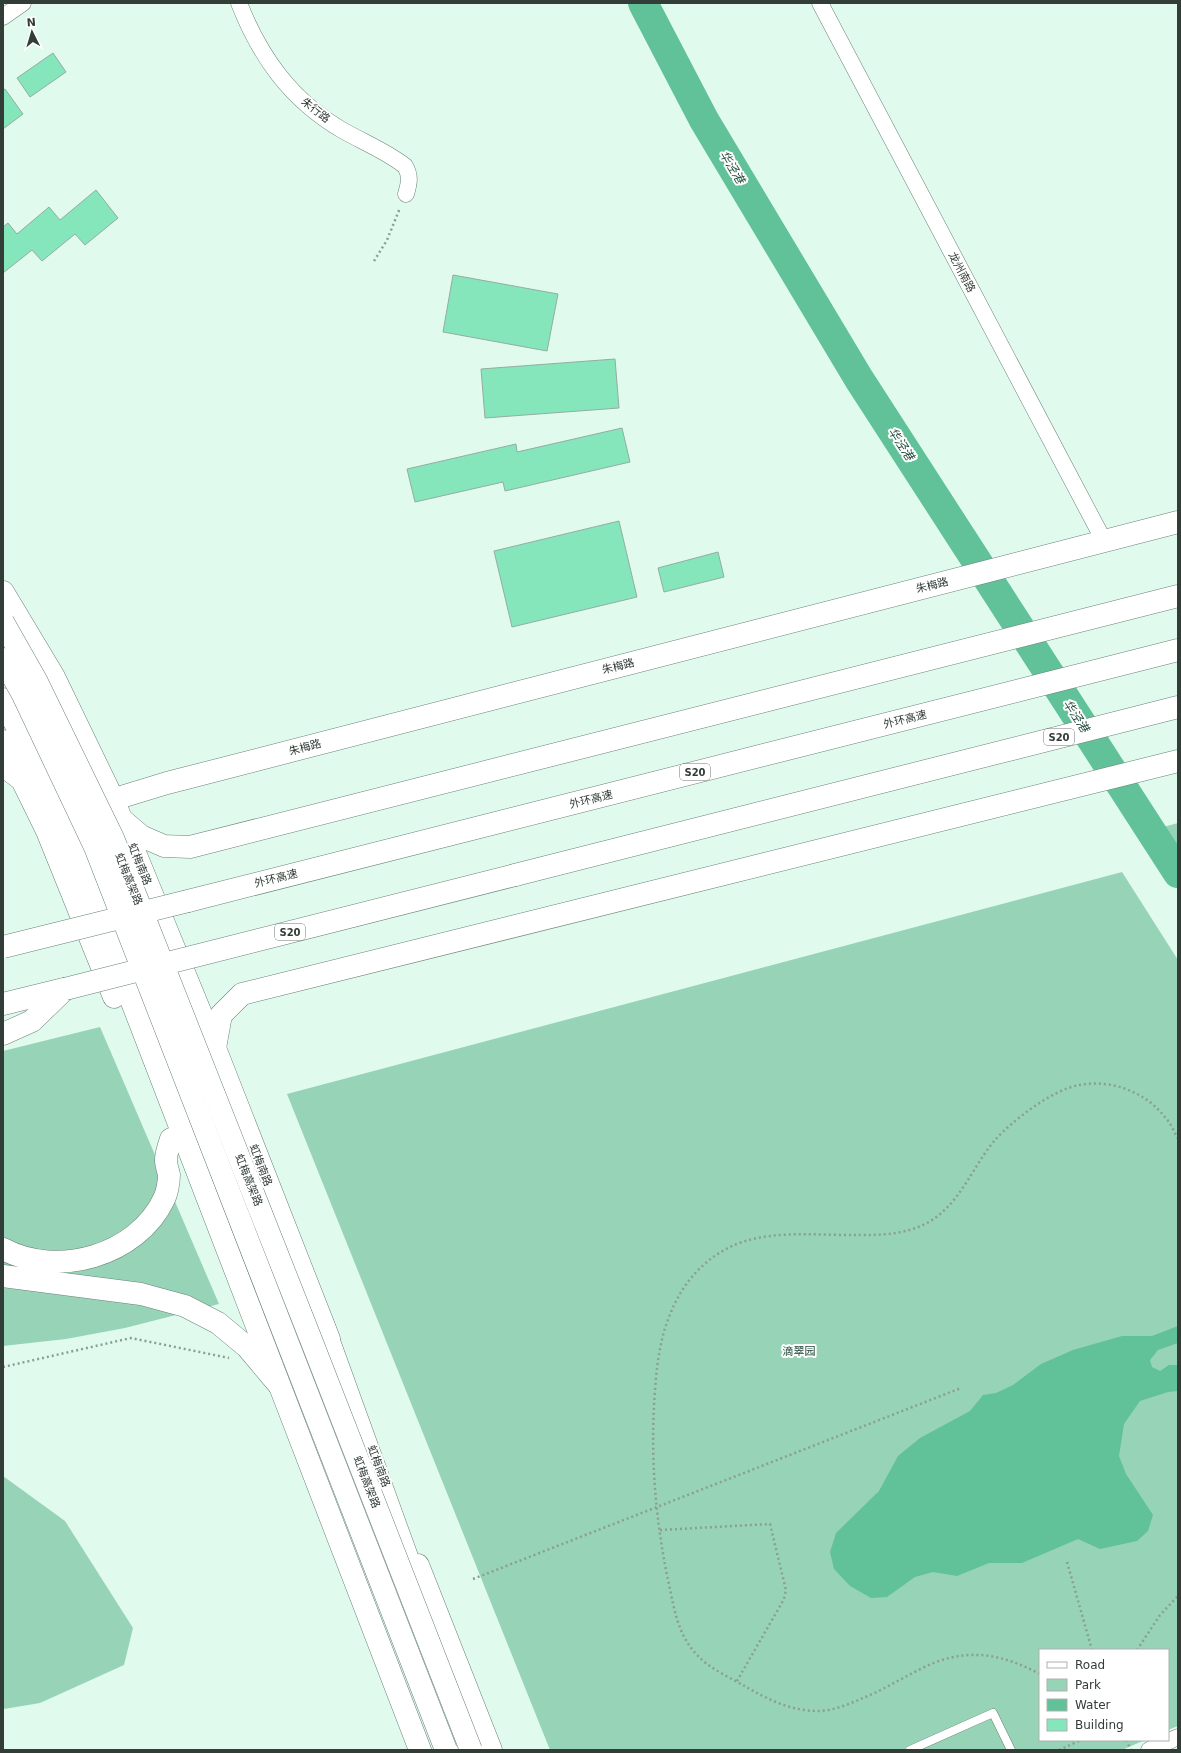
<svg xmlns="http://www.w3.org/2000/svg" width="1181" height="1753" viewBox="0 0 1181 1753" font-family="'DejaVu Sans','Noto Sans SC',sans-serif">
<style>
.green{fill:#97d3b7}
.water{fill:#61c199}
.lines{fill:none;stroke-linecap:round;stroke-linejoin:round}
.river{stroke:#61c199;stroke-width:30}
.building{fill:#85e5bb;stroke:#94ada1}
.lane-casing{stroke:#698276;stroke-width:9}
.street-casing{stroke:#698276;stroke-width:17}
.secondary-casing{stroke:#698276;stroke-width:23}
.primary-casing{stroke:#698276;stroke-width:23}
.highway-casing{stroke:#698276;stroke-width:23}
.path{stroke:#8b9e94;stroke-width:2.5;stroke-dasharray:2 3;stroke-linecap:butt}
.lane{stroke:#fff;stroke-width:8}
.street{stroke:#fff;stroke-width:16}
.secondary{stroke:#fff;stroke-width:22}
.primary{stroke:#fff;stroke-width:22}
.highway{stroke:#fff;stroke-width:22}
.highway-bridge-casing{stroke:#698276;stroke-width:23;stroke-linecap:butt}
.highway-bridge{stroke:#fff;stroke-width:22}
.labels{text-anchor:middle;stroke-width:4;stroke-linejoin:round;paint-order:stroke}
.shield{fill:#fff;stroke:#707773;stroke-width:1}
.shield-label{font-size:10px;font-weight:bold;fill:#323d37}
.street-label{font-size:11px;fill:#323d37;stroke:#fff}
.park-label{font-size:11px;fill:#1b4433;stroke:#fff}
.water-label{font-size:12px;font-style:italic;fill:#214a39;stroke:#fff}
</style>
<rect width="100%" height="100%" fill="#e0fbed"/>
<g class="green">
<polygon points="1178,823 1178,867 1152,830"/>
<polygon points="1122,872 1178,960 1178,1726 1168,1730 1168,1650 1040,1650 1040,1740 1145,1740 1122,1750 550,1750 287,1094"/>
<polygon points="100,1027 219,1304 125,1328 66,1339 3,1346 3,1051"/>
<polygon points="3,1476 65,1521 133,1628 124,1665 40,1703 4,1709"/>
</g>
<polygon class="water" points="1178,1326 1178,1343 1158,1350 1150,1360 1152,1367 1160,1371 1169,1365 1178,1365 1178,1391 1168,1392 1140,1401 1124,1424 1119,1456 1126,1474 1153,1515 1148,1531 1137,1541 1100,1549 1078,1539 1022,1563 989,1563 957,1576 933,1572 915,1577 887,1597 871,1598 850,1586 834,1569 830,1552 836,1533 879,1491 898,1456 920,1438 970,1411 983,1395 996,1393 1013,1385 1041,1364 1073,1350 1122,1336 1152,1336"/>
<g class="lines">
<polyline class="river" points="643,3 704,120 859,379 1178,873"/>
</g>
<g class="building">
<polygon points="53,53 66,72 30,97 17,78"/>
<polygon points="5,89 23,114 3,129 3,90"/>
<polygon points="96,190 118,218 85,245 75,234 42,261 32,250 3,273 3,227 8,223 17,234 49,207 60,220"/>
<polygon points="453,275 558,294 547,351 443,332"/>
<polygon points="615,359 619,408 485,418 481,369"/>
<polygon points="622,428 630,462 505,491 503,482 415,502 407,469 516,444 517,452"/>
<polygon points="619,521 637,597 512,627 494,551"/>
<polygon points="718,552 724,577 664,592 658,568"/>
</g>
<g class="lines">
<defs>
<polyline id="lane" points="910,1750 993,1713 1011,1750"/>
<g id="street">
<path d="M239 3C260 57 291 100 342 130 363 142 386 151 405 166 411 176 409 184 406 194"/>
<polyline points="820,3 1104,541"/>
<polyline points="3,17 23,3"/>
<polyline points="1149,1750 1178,1737"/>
</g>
<polyline id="secondary" points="95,805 167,783 1178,522"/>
<g id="primary">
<polyline points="3,592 54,677 113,799 215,1048 329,1339"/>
<polyline points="3,699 60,815 420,1750"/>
<polyline points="3,741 47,831 114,997"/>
<polyline points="418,1565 491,1750"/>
</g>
<g id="highway">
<polyline points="3,761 9,770 22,780"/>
<polyline points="121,819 141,836 164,846 190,847 1178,596"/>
<polyline points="515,875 1178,707"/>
<polyline points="188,901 1178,650"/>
<polyline points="3,1004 64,989"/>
<polyline points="3,1034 32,1021 65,989"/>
<polyline points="215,1048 221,1015 242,994 1178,761"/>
<path d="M3 1249C57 1278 137 1256 164 1199 167 1193 169 1182 169 1175 168 1170 166 1165 166 1160 166 1153 169 1145 171 1139"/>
<polyline points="3,1276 141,1294 185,1306 218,1323 247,1347 279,1385"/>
<polyline points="322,1322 419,1590"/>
</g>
</defs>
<use href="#lane" class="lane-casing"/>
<use href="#street" class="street-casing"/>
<use href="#secondary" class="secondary-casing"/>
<use href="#primary" class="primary-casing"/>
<use href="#highway" class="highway-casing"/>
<g class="path">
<polyline points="374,261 387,240 400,208"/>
<polyline points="3,1367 131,1338 229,1358"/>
<polyline points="660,1530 770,1524 786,1590 784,1599 737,1681"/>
<polyline points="1067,1562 1092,1650"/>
<polyline points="473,1579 961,1388"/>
<polyline points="1137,1650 1160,1615 1178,1596"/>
<path d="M1040 1674C1005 1656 975 1648 936 1662 911 1672 888 1688 863 1698 849 1704 833 1711 818 1711 792 1711 769 1700 748 1688 731 1678 710 1669 697 1655 677 1634 674 1607 668 1580 656 1522 651 1464 654 1405 656 1374 658 1342 671 1312 682 1285 701 1262 728 1248 767 1228 818 1236 861 1235 884 1235 906 1234 927 1223 960 1205 972 1167 995 1140 1013 1120 1052 1090 1079 1085 1110 1079 1144 1091 1164 1116 1170 1122 1174 1131 1178 1139"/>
<polyline points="1126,1740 1131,1750"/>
<polyline points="1059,1750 1081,1740"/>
</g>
<use href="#lane" class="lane"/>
<use href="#street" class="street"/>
<use href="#secondary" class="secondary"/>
<use href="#primary" class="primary"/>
<use href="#highway" class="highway"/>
<defs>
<g id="highway-bridge">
<polyline points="3,622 37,682 113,838 310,1337 471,1750"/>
<polyline points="3,659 23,695 95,847 446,1750"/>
<polyline points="3,947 188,901"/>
<polyline points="65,989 515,875"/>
</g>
</defs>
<use href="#highway-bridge" class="highway-bridge-casing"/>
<use href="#highway-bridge" class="highway-bridge"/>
</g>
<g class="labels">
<g class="shield">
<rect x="1044" y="729" width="30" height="16" rx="3"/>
<rect x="680" y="764" width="30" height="16" rx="3"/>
<rect x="275" y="924" width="30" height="16" rx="3"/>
</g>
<g class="shield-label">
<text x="1059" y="741">S20</text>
<text x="695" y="776">S20</text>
<text x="290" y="936">S20</text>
</g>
<g class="street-label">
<text transform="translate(316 110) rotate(38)" y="4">朱行路</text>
<text transform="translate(962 272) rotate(62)" y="4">龙州南路</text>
<text transform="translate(932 585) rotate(-14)" y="4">朱梅路</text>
<text transform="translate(618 666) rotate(-14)" y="4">朱梅路</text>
<text transform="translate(905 719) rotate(-14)" y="4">外环高速</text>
<text transform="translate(305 747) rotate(-15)" y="4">朱梅路</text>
<text transform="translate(591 799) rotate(-14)" y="4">外环高速</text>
<text transform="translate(140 864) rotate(68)" y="4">虹梅南路</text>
<text transform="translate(276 878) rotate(-14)" y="4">外环高速</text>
<text transform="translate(129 879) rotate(68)" y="4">虹梅高架路</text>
<text transform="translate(261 1165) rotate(69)" y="4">虹梅南路</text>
<text transform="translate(249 1180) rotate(68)" y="4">虹梅高架路</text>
<text transform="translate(379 1466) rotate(69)" y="4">虹梅南路</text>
<text transform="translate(367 1482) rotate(69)" y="4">虹梅高架路</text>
</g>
<g class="park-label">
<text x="799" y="1355">滴翠园</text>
</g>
<g class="water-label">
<text transform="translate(732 167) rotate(59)" y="4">华泾港</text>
<text transform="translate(901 444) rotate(57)" y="4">华泾港</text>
<text transform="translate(1076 716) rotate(57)" y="4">华泾港</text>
</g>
</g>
<rect width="1181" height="1753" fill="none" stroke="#323d37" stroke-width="8"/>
<rect x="1039" y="1649" width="130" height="92" fill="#ffffff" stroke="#adb1af"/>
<rect x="1047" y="1662" width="20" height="6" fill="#ffffff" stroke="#adb1af"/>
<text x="1075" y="1669" font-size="12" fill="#323d37">Road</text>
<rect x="1047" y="1679" width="20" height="12" fill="#97d3b7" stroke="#adb1af"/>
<text x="1075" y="1689" font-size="12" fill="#323d37">Park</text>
<rect x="1047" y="1699" width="20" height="12" fill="#61c199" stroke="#adb1af"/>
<text x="1075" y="1709" font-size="12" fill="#323d37">Water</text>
<rect x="1047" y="1719" width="20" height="12" fill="#85e5bb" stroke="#adb1af"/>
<text x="1075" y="1729" font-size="12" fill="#323d37">Building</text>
<g transform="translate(32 32) rotate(355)" stroke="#ffffff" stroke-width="3" paint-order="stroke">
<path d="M0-3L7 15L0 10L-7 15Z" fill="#323d37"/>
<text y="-6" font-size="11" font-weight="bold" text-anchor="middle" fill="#323d37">N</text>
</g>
</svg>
